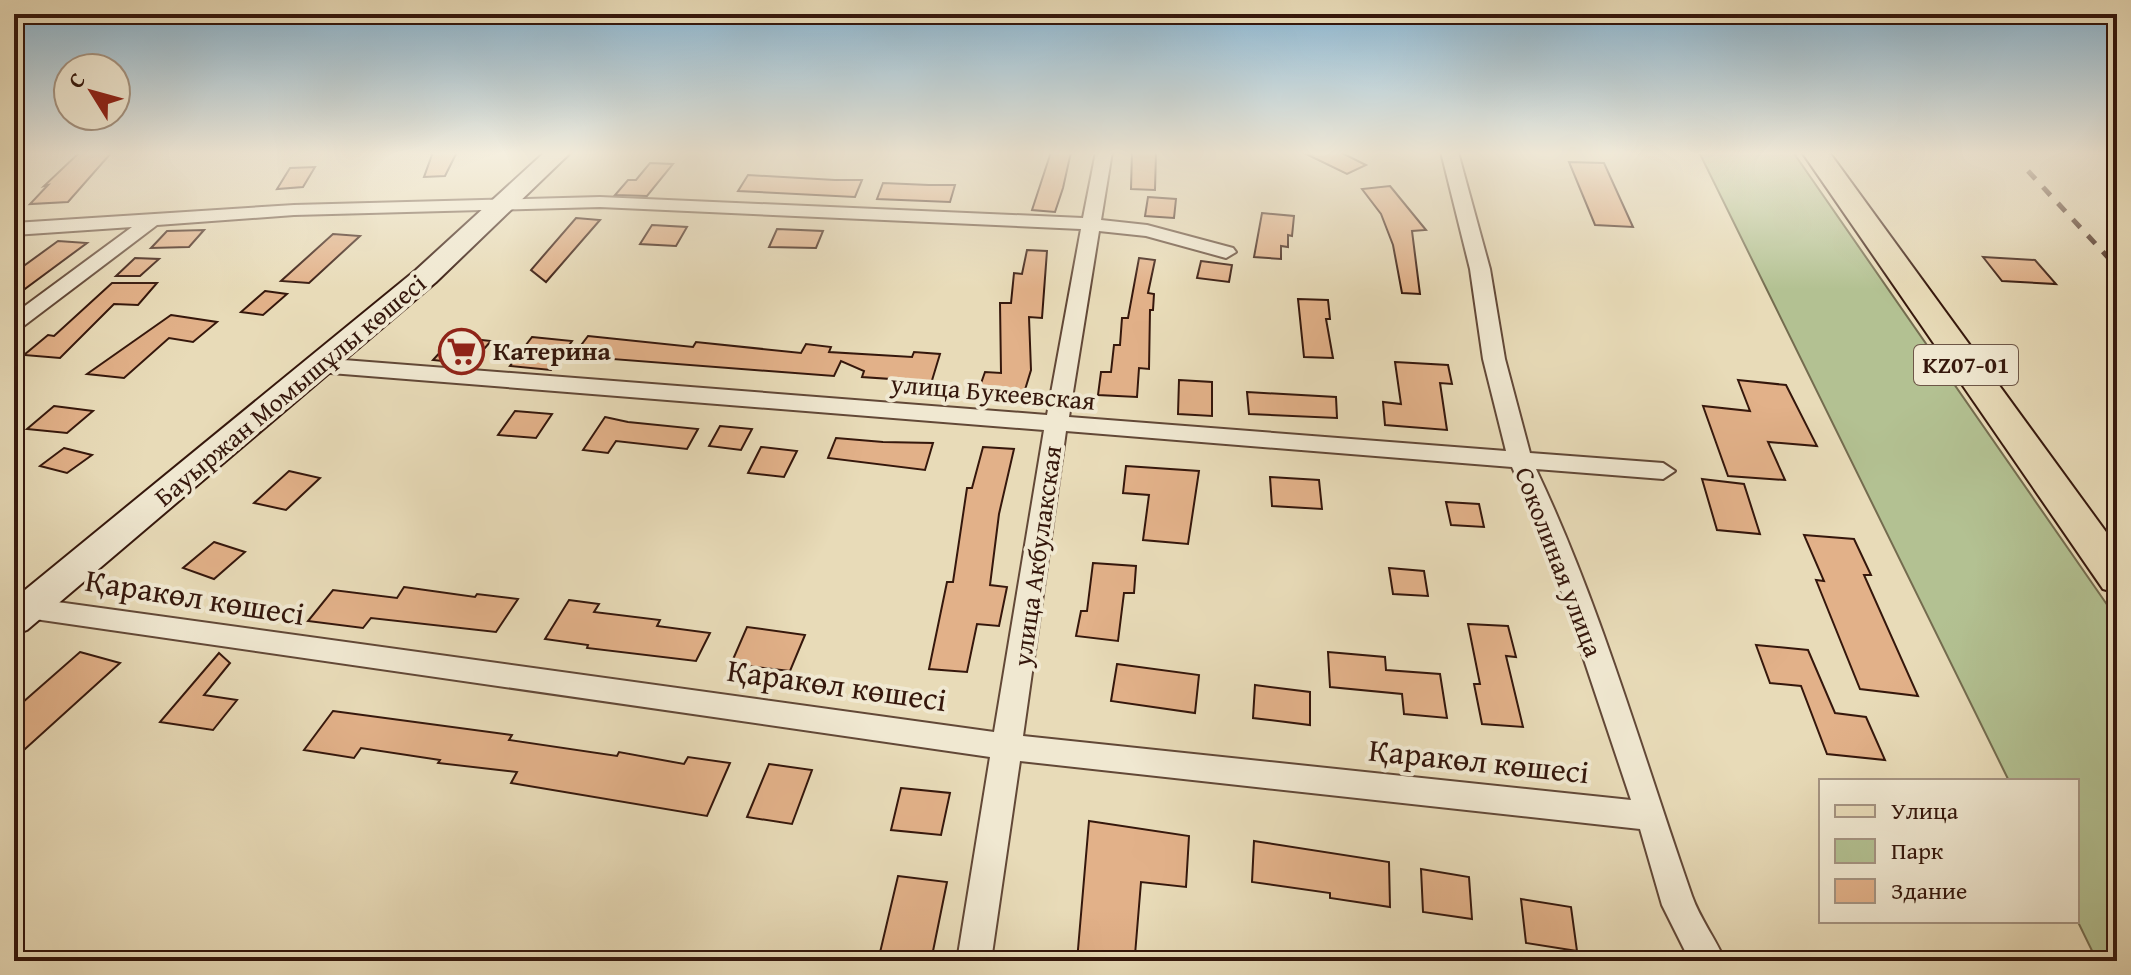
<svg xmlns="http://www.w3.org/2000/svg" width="2131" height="975" viewBox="0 0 2131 975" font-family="'Gentium Book Plus',serif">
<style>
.green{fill:#b3c192;stroke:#746c4f;stroke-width:2}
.building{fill:#e2b189;stroke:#35170c;stroke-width:2}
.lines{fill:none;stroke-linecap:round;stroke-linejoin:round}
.street-casing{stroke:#624837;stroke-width:4}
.secondary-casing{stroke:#35170c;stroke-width:4}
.primary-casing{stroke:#35170c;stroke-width:4}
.street{fill:#f0e8d1;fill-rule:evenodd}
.secondary{fill:#f0e8d1;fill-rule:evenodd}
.primary{fill:#e8dbb8;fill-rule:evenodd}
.rail{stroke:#35170c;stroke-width:5;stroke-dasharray:11 11;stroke-linecap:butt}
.labels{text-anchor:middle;stroke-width:8;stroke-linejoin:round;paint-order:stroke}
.shield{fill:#f0e8d1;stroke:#6d5647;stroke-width:2}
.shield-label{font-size:24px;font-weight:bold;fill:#35170c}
.poi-label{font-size:26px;font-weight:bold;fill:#35170c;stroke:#f0e8d1;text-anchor:start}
.street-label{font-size:26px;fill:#35170c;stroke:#f0e8d1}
.near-street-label{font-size:32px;fill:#35170c;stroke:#f0e8d1}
</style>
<rect width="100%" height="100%" fill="#e8dbb8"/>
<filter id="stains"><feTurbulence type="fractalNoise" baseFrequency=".0025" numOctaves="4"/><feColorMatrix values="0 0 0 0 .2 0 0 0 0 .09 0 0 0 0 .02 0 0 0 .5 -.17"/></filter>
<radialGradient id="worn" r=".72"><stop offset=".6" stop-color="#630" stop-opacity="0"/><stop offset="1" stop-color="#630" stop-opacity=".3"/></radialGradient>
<polygon class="green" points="1699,152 1793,152 2117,619 2117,961 2097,961 2077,920 2077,781 2009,781"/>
<g class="building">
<polygon points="80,152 112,152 68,202 30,204 48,185 44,186"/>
<polygon points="433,152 457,152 445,176 424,177"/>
<polygon points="1051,152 1071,152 1063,188 1055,212 1032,210"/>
<polygon points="1132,152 1156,152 1155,190 1131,189"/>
<polygon points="1302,152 1340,152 1366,165 1347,174"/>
<polygon points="1569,162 1604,163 1633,227 1595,225"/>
<polygon points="650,163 673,164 647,196 615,195 628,180 636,180"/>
<polygon points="315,167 303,187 277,189 290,168"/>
<polygon points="748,175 835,180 862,180 855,197 738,191"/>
<polygon points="883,183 929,185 955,185 950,202 877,199"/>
<polygon points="1390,186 1426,230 1412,231 1420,294 1402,293 1393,245 1381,214 1362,189"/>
<polygon points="1148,197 1176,199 1174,218 1145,216"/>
<polygon points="1262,213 1294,216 1292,236 1288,235 1288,247 1281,246 1281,259 1254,257"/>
<polygon points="576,218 600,220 546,282 531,270"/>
<polygon points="652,225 687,227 676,246 640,244"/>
<polygon points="777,229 823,231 816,248 769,247"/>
<polygon points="204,230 189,247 151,248 167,231"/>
<polygon points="333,234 360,236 309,283 281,281"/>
<polygon points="58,241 87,243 14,297 14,273"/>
<polygon points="1027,250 1047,251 1042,318 1029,317 1031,370 1024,393 979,389 985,372 1001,373 1000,303 1011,303 1014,273 1022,274"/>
<polygon points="1983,257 2035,260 2056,284 2002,281"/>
<polygon points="135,258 159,259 140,276 116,276"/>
<polygon points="1139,258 1155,260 1148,293 1154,294 1153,310 1150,310 1149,369 1139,368 1137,397 1098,395 1101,372 1111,372 1114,345 1120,345 1122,318 1128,318"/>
<polygon points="1201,261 1232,265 1229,282 1197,278"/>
<polygon points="112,283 157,283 138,305 114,304 60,358 24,355 48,335 54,336"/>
<polygon points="265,291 287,294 263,315 241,312"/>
<polygon points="1298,299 1328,300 1330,319 1326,319 1333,358 1304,357"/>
<polygon points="171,315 217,322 193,342 169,338 124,378 87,374"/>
<polygon points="588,336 693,347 696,342 801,353 806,344 831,347 829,352 912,357 914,352 940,354 930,387 903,385 905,380 862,377 864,371 841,361 834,376 573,356"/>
<polygon points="454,337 491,341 471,364 433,360"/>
<polygon points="532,337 572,341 551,370 510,366"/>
<polygon points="1395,362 1448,365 1452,384 1440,383 1447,430 1385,425 1383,402 1401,404"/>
<polygon points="1179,380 1212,382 1212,416 1178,414"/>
<polygon points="1738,380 1786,385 1817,446 1768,442 1785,480 1728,476 1703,406 1750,411"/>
<polygon points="1247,392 1336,397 1337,418 1249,414"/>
<polygon points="54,406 93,411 67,433 27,429"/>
<polygon points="515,411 552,414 536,438 498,435"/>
<polygon points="605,417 628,422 698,429 687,449 616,441 608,453 583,450"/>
<polygon points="720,426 752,429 741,450 709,446"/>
<polygon points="836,438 883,442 933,443 925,470 828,458"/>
<polygon points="761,447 797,451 784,477 748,473"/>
<polygon points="983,447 1014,449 999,514 990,585 1007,587 999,626 977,624 967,672 929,669 947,582 953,582 967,488 972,488"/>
<polygon points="64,448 92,455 67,473 40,466"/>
<polygon points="1126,466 1199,471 1188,544 1143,540 1149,495 1123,493"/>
<polygon points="289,471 320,478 286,510 254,503"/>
<polygon points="1270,477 1319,480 1322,509 1272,506"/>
<polygon points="1702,479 1744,484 1760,534 1717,530"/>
<polygon points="1446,502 1479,504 1484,527 1451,525"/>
<polygon points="1804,535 1854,539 1871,575 1864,575 1918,696 1860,689 1816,580 1824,581"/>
<polygon points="214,542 245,552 214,579 183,568"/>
<polygon points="1093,563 1136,566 1134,593 1124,593 1118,641 1076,636 1081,611 1087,611"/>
<polygon points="1389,568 1424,571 1428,596 1393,594"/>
<polygon points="404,587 475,597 477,594 518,599 496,632 371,618 363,628 308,621 333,590 397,598"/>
<polygon points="569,600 599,604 594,612 660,620 657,626 710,633 696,661 587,648 588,645 545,639"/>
<polygon points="1468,624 1508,626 1516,657 1506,656 1523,727 1482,724 1474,684 1480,684"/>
<polygon points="747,627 805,635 790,671 731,664"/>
<polygon points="1756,645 1808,650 1835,713 1866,717 1885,760 1827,754 1801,686 1770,683"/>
<polygon points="80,652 120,663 14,759 14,710"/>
<polygon points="1328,652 1385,657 1386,670 1440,674 1447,718 1404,714 1402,694 1330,687"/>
<polygon points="219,653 230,663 204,695 237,700 213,730 160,722"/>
<polygon points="1117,664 1199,675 1195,713 1111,701"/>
<polygon points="1255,685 1310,692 1310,725 1253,718"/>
<polygon points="333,711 512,735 509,740 617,756 619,752 684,764 688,757 730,763 707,816 511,783 517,772 438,763 440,760 361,748 354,758 304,750"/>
<polygon points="769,764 812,770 792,824 747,817"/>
<polygon points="901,788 950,793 941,835 891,830"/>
<polygon points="1089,821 1189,836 1186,887 1141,882 1135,955 1114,953 1113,961 1077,961"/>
<polygon points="1254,841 1389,862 1390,907 1330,898 1330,893 1252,882"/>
<polygon points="1421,869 1469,877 1472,919 1423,912"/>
<polygon points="898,876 947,882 931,961 878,961"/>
<polygon points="1521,899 1571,907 1577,951 1526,943"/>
</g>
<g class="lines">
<defs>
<path id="street" d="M1096 152H1112L1101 220 1147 225 1233 248 1236 252 1226 258 1146 236 1099 231 1069 417 1506 451 1483 359 1470 269 1441 152H1458L1490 269 1505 359 1530 453 1663 463 1675 471 1663 479 1536 469C1601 606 1642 753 1692 896 1700 919 1716 939 1725 961H1690L1662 905 1640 829 1020 761 991 961H957L990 757 14 616V596L994 732 1044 430 318 372 307 365 318 358 1047 415 1081 229 600 207 294 215 157 225 21 328 14 330V314L132 227 14 235V223L294 205 600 197 1083 218ZM1066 431 1512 467 1541 531 1631 800 1023 736Z"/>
<polygon id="secondary" points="545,152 571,152 436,282 27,630 14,635 14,599 416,270"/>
<polygon id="primary" points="1802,152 1829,152 2117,547 2117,593 2103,589"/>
</defs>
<use href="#street" class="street-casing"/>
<use href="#secondary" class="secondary-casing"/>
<use href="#primary" class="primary-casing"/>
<use href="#street" class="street"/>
<use href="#secondary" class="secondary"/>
<use href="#primary" class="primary"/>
<polyline class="rail" points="2028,171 2117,267"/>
</g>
<linearGradient id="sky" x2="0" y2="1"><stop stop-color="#88b6d4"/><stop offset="0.53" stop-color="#f5efdf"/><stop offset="1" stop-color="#f5efdf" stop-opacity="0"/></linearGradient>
<rect width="2131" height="289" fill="url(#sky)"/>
<defs>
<symbol id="supermarket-ring" viewBox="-11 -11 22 22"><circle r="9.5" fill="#f0e8d1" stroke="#8f2418" stroke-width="1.5"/><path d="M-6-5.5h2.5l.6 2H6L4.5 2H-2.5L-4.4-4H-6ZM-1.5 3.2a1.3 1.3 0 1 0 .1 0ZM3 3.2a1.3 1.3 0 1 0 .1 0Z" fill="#8f2418"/></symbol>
</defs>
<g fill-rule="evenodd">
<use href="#supermarket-ring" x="436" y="326" width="51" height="51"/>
</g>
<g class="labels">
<rect class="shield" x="1914" y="345" width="104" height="40" rx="6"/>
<g class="shield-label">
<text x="1966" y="373">KZ07-01</text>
</g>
<g class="poi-label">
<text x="493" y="360">Катерина</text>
</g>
<g class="street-label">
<text transform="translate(290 390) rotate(-40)" y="9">Бауыржан Момышұлы көшесі</text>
<text transform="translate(993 392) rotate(5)" y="9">улица Букеевская</text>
<text transform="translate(1037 556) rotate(-82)" y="9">улица Акбулакская</text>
<text transform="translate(1559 562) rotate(69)" y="9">Соколиная улица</text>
</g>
<g class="near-street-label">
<text transform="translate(195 597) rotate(9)" y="11">Қаракөл көшесі</text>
<text transform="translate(837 685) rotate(8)" y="11">Қаракөл көшесі</text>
<text transform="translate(1479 761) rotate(6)" y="11">Қаракөл көшесі</text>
</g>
</g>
<rect width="2131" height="975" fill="none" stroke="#e8dbb8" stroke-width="48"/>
<rect x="16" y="16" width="2099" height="943" fill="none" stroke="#35170c" stroke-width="4"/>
<rect x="24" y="24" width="2083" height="927" fill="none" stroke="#35170c" stroke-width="2"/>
<rect x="1819" y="779" width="260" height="144" fill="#f0e8d1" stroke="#a59482" stroke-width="2"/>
<rect x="1835" y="805" width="40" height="12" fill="#e8dbb8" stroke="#a59482" stroke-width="2"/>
<text x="1891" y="819" font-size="24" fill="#35170c">Улица</text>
<rect x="1835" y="839" width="40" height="24" fill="#b3c192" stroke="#a59482" stroke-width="2"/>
<text x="1891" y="859" font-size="24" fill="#35170c">Парк</text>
<rect x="1835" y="879" width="40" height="24" fill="#e2b189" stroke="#a59482" stroke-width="2"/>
<text x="1891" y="899" font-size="24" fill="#35170c">Здание</text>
<g transform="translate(92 92) rotate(307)"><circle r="38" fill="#f0e8d1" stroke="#a59482" stroke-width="2"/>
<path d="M0-6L14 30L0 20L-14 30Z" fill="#8f2418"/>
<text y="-12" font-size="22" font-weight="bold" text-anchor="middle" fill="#35170c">С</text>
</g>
<rect width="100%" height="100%" filter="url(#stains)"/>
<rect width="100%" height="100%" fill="url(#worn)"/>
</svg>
